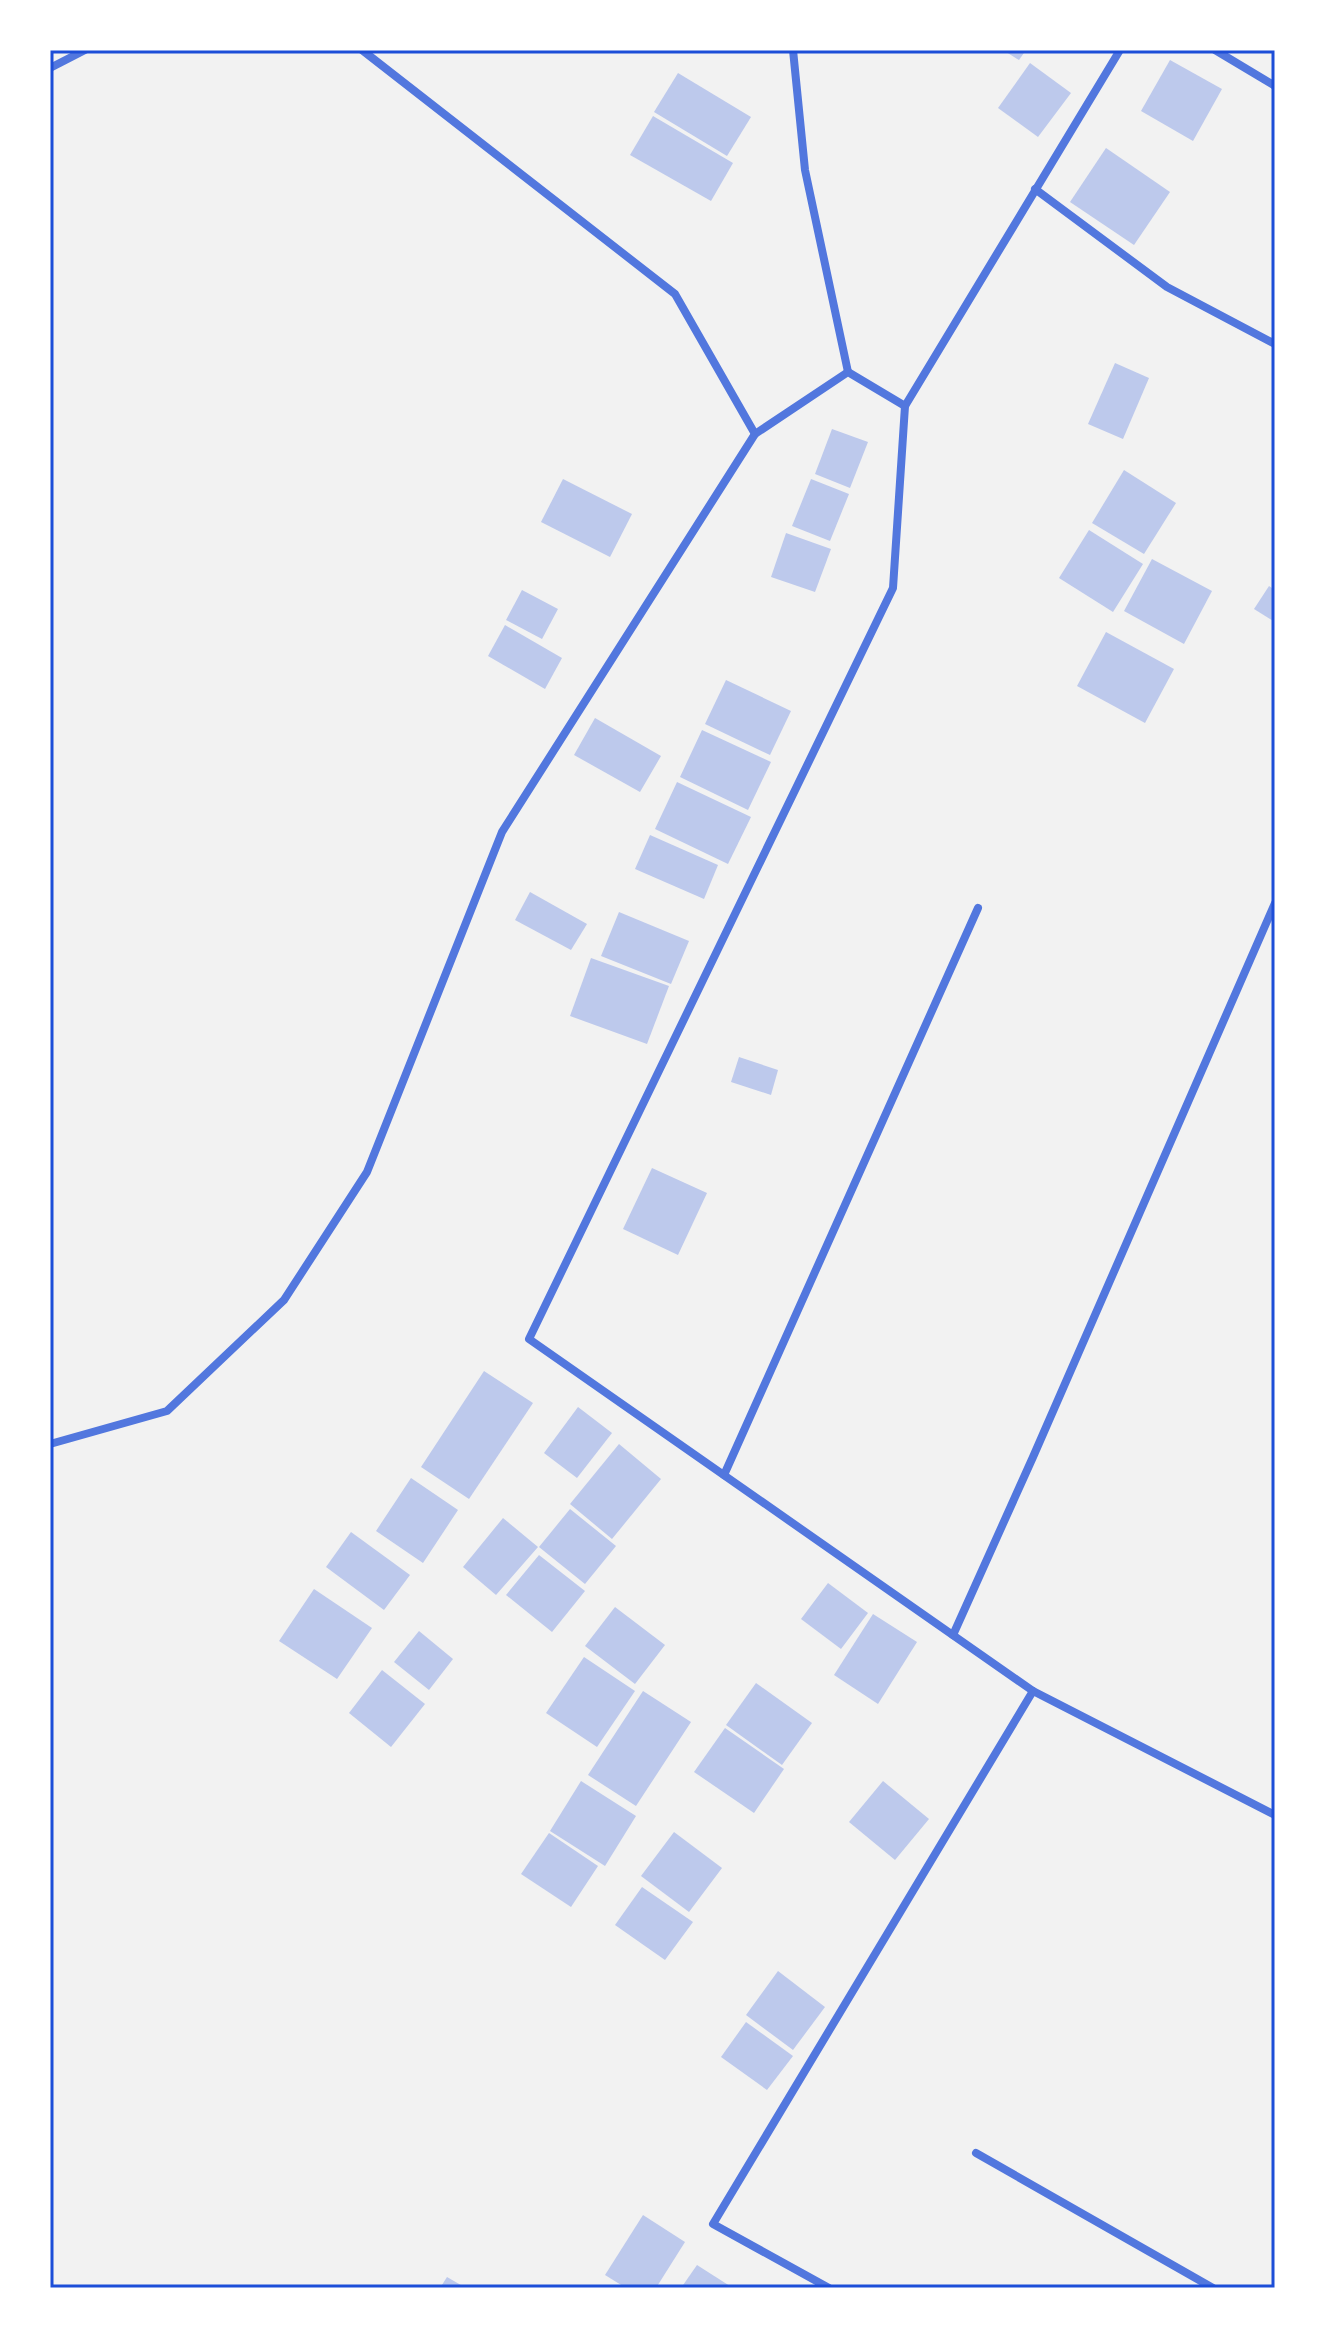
<svg xmlns="http://www.w3.org/2000/svg" width="1325" height="2338" viewBox="0 0 1325 2338" font-family="Raleway,sans-serif">
<style>
.building{fill:#bdc9ec}
.lines{fill:none;stroke-linecap:round;stroke-linejoin:round}
.minor{stroke:#5277de;stroke-width:8}
.neatline{fill:none;stroke:#1d4ed8;stroke-width:3}
</style>
<rect width="100%" height="100%" fill="#f2f2f2"/>
<g class="building">
<polygon points="1003,50 1026,50 1019,60"/>
<polygon points="1170,60 1222,89 1193,141 1141,111"/>
<polygon points="1030,63 1071,93 1038,137 998,108"/>
<polygon points="678,73 751,117 727,156 654,112"/>
<polygon points="653,116 733,163 711,201 630,155"/>
<polygon points="1106,148 1170,192 1134,245 1070,202"/>
<polygon points="1115,363 1149,378 1123,439 1088,424"/>
<polygon points="832,429 868,442 850,488 815,474"/>
<polygon points="1124,470 1176,503 1144,554 1092,523"/>
<polygon points="563,479 632,514 610,557 541,522"/>
<polygon points="811,479 849,494 830,541 792,526"/>
<polygon points="1089,530 1143,564 1113,612 1059,578"/>
<polygon points="786,533 831,549 815,592 771,577"/>
<polygon points="1152,559 1212,591 1184,644 1124,611"/>
<polygon points="1269,586 1275,590 1275,622 1254,609"/>
<polygon points="522,590 558,609 542,639 506,620"/>
<polygon points="505,625 562,658 545,689 488,656"/>
<polygon points="1106,632 1174,669 1145,723 1077,686"/>
<polygon points="726,680 791,711 770,755 705,724"/>
<polygon points="595,718 661,756 640,792 574,755"/>
<polygon points="702,730 771,762 748,810 680,777"/>
<polygon points="677,782 751,817 728,864 655,829"/>
<polygon points="650,835 718,865 704,899 635,869"/>
<polygon points="530,892 587,924 571,950 515,920"/>
<polygon points="619,912 689,941 671,984 601,956"/>
<polygon points="591,958 669,986 647,1044 570,1016"/>
<polygon points="739,1057 778,1070 771,1095 731,1082"/>
<polygon points="652,1168 707,1193 678,1255 623,1229"/>
<polygon points="484,1371 533,1403 469,1499 421,1467"/>
<polygon points="578,1407 612,1433 577,1478 544,1453"/>
<polygon points="619,1444 661,1479 612,1539 570,1504"/>
<polygon points="411,1478 458,1510 423,1563 376,1531"/>
<polygon points="570,1509 616,1546 585,1584 539,1547"/>
<polygon points="503,1518 538,1547 496,1595 463,1567"/>
<polygon points="351,1532 410,1575 384,1610 326,1567"/>
<polygon points="539,1555 585,1591 552,1632 506,1595"/>
<polygon points="828,1583 868,1613 841,1649 801,1619"/>
<polygon points="314,1589 372,1628 337,1679 279,1641"/>
<polygon points="615,1607 665,1645 635,1684 585,1646"/>
<polygon points="873,1614 917,1642 878,1704 834,1675"/>
<polygon points="419,1631 453,1659 429,1690 394,1662"/>
<polygon points="584,1657 635,1691 597,1747 546,1713"/>
<polygon points="382,1670 425,1704 391,1747 349,1713"/>
<polygon points="756,1683 812,1723 782,1765 726,1725"/>
<polygon points="643,1691 691,1722 636,1806 588,1775"/>
<polygon points="725,1728 784,1769 754,1813 694,1772"/>
<polygon points="581,1781 636,1816 605,1866 550,1831"/>
<polygon points="883,1781 929,1819 895,1860 849,1822"/>
<polygon points="674,1832 722,1868 689,1912 641,1876"/>
<polygon points="549,1833 598,1866 571,1907 521,1874"/>
<polygon points="642,1887 693,1922 665,1960 615,1925"/>
<polygon points="778,1971 825,2007 793,2050 746,2015"/>
<polygon points="746,2022 793,2056 767,2090 721,2057"/>
<polygon points="643,2215 685,2242 656,2288 626,2288 605,2275"/>
<polygon points="697,2265 733,2288 681,2288"/>
<polygon points="447,2277 466,2288 440,2288"/>
</g>
<g class="lines">
<g class="minor">
<polyline points="362,50 675,294 755,434"/>
<polyline points="793,50 805,170 848,372"/>
<polyline points="1120,50 905,406 893,588 529,1339 1033,1691 1275,1815"/>
<polyline points="1215,50 1275,86"/>
<polyline points="50,68 85,50"/>
<polyline points="1035,189 1167,287 1275,344"/>
<polyline points="50,1444 167,1411 284,1300 367,1172 502,832 755,434 848,372 905,406"/>
<polyline points="724,1475 978,908"/>
<polyline points="953,1635 1033,1457 1275,903"/>
<polyline points="976,2153 1213,2288"/>
<polyline points="829,2288 713,2224 1033,1691"/>
</g>
</g>
<rect width="1325" height="2338" fill="none" stroke="#ffffff" stroke-width="104"/>
<rect x="52" y="52" width="1221" height="2234" class="neatline"/>
</svg>
